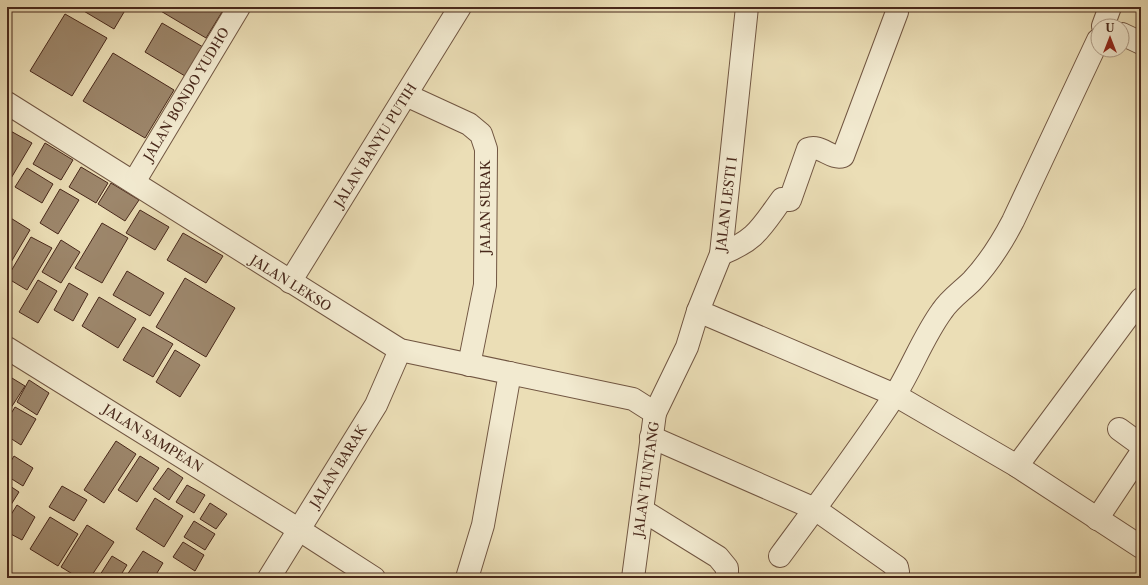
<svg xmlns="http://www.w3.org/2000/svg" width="1148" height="585" viewBox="0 0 1148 585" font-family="'Libre Caslon Text',serif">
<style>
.building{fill:#9d876c;stroke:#48281b}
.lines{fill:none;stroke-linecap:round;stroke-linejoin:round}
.street-casing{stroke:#715642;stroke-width:24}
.street{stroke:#f2ead0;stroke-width:22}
.labels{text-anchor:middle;stroke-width:3;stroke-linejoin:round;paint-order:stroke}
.street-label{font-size:13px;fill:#48281b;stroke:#f2ead0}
</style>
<rect width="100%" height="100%" fill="#ebdeb6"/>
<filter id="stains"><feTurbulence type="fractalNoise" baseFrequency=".005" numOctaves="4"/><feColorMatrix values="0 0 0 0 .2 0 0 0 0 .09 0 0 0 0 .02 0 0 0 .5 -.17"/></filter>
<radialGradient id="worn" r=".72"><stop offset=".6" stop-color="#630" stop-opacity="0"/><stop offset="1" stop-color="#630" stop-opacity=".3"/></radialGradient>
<g class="building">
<polygon points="77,7 127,7 114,29"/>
<polygon points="154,7 225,7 206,38"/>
<polygon points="65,14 107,38 72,96 30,71"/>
<polygon points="162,23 203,47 185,76 145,52"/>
<polygon points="113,53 174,90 145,138 83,101"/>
<polygon points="7,129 32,143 7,185"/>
<polygon points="45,143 73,160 61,180 33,164"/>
<polygon points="81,167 108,183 96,203 69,187"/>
<polygon points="27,168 53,184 42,203 15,187"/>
<polygon points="111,183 139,200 125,221 98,204"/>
<polygon points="60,189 79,200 58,234 40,223"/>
<polygon points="140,210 169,227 155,250 126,233"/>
<polygon points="9,217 30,230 7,269 7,221"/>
<polygon points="102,223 128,238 102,283 75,268"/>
<polygon points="183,233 223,256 206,283 167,260"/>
<polygon points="31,237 52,248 27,290 7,278"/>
<polygon points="61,240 80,252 61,283 42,272"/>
<polygon points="127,271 164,293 150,316 113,295"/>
<polygon points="185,278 235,308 206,357 156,327"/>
<polygon points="38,280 57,291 38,323 19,312"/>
<polygon points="69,283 88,294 73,321 54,310"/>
<polygon points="99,297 136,319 118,348 82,326"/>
<polygon points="143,327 173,344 153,377 123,360"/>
<polygon points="175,350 200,365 180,397 156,382"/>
<polygon points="7,375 25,386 7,414"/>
<polygon points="29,380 49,393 37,415 17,402"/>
<polygon points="15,407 36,419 21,445 7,436 7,420"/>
<polygon points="116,441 136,454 104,503 84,490"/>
<polygon points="14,456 33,468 23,486 7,476 7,468"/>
<polygon points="140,456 159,468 137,502 118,490"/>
<polygon points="168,468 183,478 169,500 153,489"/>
<polygon points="7,484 19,492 7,511"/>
<polygon points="187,485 205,495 194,513 176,502"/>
<polygon points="62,486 87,500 74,521 49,507"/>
<polygon points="155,498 183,516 164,547 136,529"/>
<polygon points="210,503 227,514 216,529 200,519"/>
<polygon points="17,505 35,517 22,540 7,532 7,521"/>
<polygon points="50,517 78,534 58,566 30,549"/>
<polygon points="194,521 215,534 205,550 184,537"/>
<polygon points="87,525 114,542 90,578 79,578 61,567"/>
<polygon points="183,542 204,555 195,571 173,557"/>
<polygon points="143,551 163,563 154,578 125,578"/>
<polygon points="112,556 127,565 119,578 98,578"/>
</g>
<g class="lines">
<defs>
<g id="street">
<polyline points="1103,26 1110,7"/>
<polyline points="1122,34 1141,43"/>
<polyline points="406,95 469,124 481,134 486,149 485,285 469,365"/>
<polyline points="7,103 400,350 633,399 655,413 633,578"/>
<polyline points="134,182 239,7"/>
<path d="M721 254C756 240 760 229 782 199L790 200 808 149C821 144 831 160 843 156L897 12"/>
<polyline points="290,282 460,7"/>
<polyline points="698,311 895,395 1017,466 1141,547"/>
<polyline points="7,348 298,529 374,578"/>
<polyline points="655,413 687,347 698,311 721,254 747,7"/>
<polyline points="1119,429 1141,445"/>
<polyline points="651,437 815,509 897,567 898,572 895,578"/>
<polyline points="1017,466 1141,299"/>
<polyline points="642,510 718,557 727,568 727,578"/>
<polyline points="1097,519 1141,453"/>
<path d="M780 556C819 503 859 450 895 395 912 368 923 337 942 311 950 299 962 291 972 281 988 264 1002 242 1013 221L1098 40"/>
<polyline points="269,578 376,405 400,350"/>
<polyline points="467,578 483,525 510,373"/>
</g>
</defs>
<use href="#street" class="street-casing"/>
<use href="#street" class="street"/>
</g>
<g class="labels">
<g class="street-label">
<text transform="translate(186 94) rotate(-59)" y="5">JALAN BONDO YUDHO</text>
<text transform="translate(375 145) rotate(-58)" y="5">JALAN BANYU PUTIH</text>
<text transform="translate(726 204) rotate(-83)" y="5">JALAN LESTI I</text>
<text transform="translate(485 207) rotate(-90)" y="5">JALAN SURAK</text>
<text transform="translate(291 283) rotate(32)" y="5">JALAN LEKSO</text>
<text transform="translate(153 438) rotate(32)" y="5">JALAN SAMPEAN</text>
<text transform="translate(338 466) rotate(-58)" y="5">JALAN BARAK</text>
<text transform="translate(646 479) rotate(-82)" y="5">JALAN TUNTANG</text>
</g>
</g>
<rect width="1148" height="585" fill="none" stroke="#ebdeb6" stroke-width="24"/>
<rect x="8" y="8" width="1132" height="569" fill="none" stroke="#48281b" stroke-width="2"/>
<rect x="12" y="12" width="1124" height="561" fill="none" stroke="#48281b"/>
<g transform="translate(1110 38)"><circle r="19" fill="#f2ead0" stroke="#ae9c88"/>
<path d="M0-3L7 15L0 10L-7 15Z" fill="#8f2418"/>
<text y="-6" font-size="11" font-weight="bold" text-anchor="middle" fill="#48281b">U</text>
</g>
<rect width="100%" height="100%" filter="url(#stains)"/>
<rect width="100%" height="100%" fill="url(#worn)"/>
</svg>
